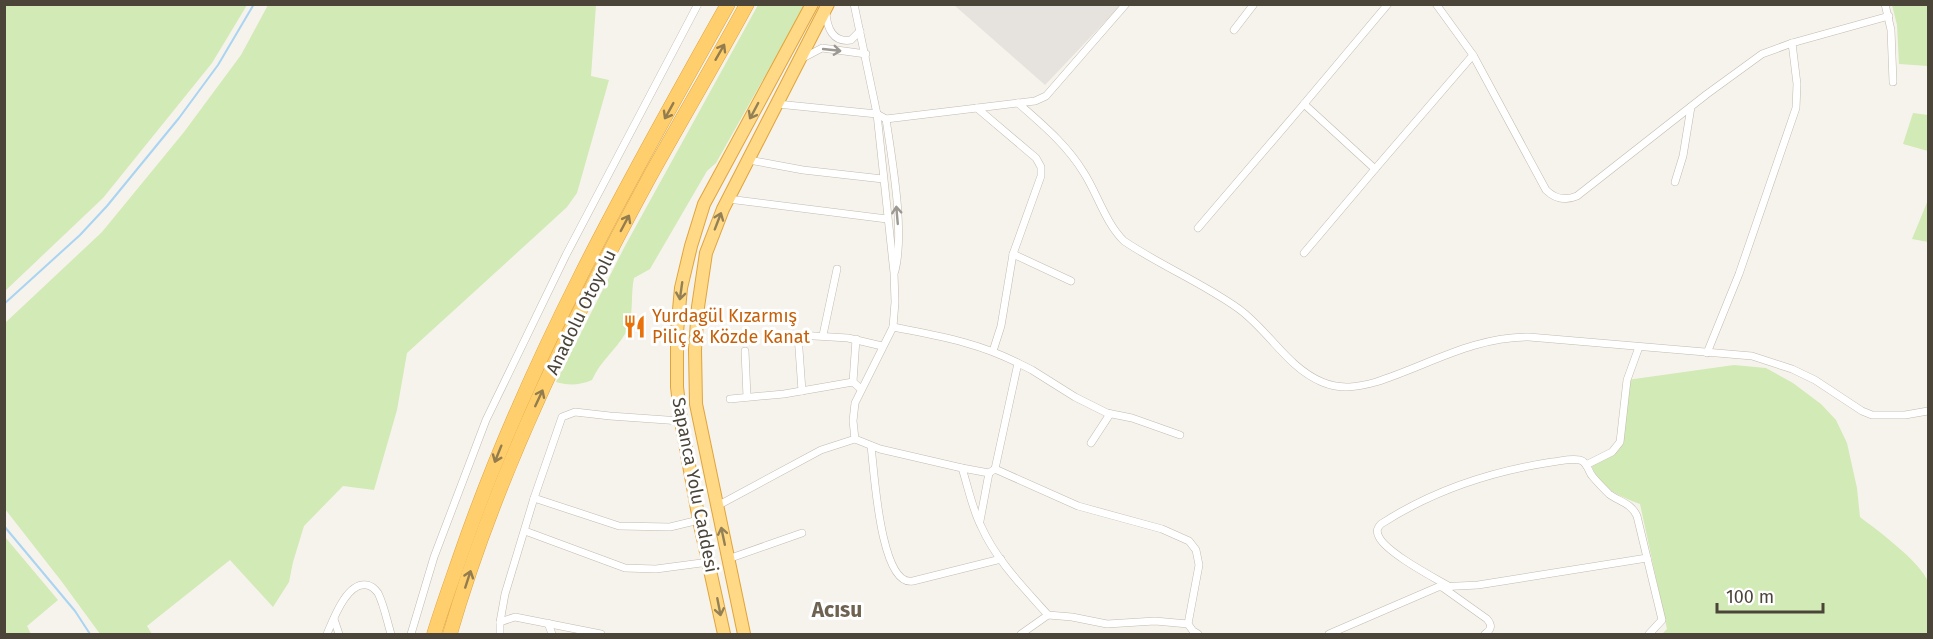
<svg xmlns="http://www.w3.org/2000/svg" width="1933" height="639" viewBox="0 0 1933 639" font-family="'Fira Sans',sans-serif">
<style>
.industrial{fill:#e6e2dd}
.green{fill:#d2eab5}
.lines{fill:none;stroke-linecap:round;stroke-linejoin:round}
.stream{stroke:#a9d4f2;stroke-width:2}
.minor-casing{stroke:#c2bbae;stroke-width:8}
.trunk-casing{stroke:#e0a43c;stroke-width:14}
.motorway-casing{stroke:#e0a43c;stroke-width:15}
.minor{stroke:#fff;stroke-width:7}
.trunk{stroke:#ffd985;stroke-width:12}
.motorway{stroke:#ffcf6e;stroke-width:14}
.oneway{stroke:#9c9892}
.oneway2{stroke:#937c4e}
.oneway3{stroke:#938057}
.labels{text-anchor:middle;stroke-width:6;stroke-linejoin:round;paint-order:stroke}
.street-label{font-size:18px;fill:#4b4439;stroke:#fff}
.food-label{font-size:18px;fill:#c56008;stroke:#fff;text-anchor:start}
.quarter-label{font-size:21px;font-weight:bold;fill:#6e6250;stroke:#fff}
</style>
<rect width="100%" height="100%" fill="#f6f3ec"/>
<polygon class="industrial" points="954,5 1121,5 1045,85"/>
<g class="green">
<polygon points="5,4 247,5 212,63 103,198 5,291"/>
<polygon points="268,5 596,5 591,76 609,80 577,193 567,207 542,230 407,353 397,410 374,490 343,486 304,526 293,562 289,582 273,607 230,560 147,626 152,634 100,634 62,582 5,509 5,323 102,232 184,132 241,55"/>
<path d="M758 5H805L716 163 707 171 650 269 634 278C630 297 635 316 625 334 615 351 601 360 592 380 581 385 568 386 556 382L625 246Z"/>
<polygon points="1892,5 1928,5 1928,66 1899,64 1897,25"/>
<polygon points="1913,113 1928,115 1928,151 1903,144"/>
<polygon points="1928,200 1928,242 1912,239"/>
<path d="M1734 365 1766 368 1793 383 1821 404 1836 420 1847 443 1857 488 1860 517C1877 530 1921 562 1928 582 1931 591 1928 623 1928 634H1662L1667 629 1640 504C1619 496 1596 487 1591 463L1617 448 1627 380Z"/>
<polygon points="5,537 58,600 27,626 31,634 5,634"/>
</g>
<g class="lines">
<g class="stream">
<polyline points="4,304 80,235 107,206 179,118 218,65 254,4"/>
<polyline points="4,526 75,611 90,634"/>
</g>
<defs>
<g id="minor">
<polyline points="854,4 877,114 894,273 895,302 893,327 855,403 853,421 855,439"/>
<polyline points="1388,4 1304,104 1375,169 1473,55"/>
<path d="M1436 4 1473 55 1546 190C1555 199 1565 201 1577 196L1707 94 1762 54 1792 43 1889 16"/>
<polyline points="1885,4 1891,30 1893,82"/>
<path d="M826 13C827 28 833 43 851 40L860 31"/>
<polyline points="1234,30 1254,4"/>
<polyline points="803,58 822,48 866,54"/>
<path d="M1018 103C1043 125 1067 145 1084 173 1098 195 1105 222 1124 241 1161 266 1203 283 1239 309 1269 331 1287 367 1322 382 1341 390 1358 387 1376 382 1429 365 1472 337 1529 337L1752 356 1792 369 1815 380 1862 411 1872 415H1905L1928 411"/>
<polyline points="777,104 877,114 886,119 977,108 1036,158 1041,167 1041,176 1013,254 1001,326 993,351"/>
<polyline points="977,108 1035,101 1046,96 1126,4"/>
<path d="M886 119C892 160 905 231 895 271"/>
<polyline points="749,160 803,170 883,179"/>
<polyline points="1675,182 1683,156 1691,107"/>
<polyline points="728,199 887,219"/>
<polyline points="1198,228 1304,104"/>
<polyline points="1304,253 1375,169"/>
<polyline points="1013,254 1071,281"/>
<path d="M893 327C938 336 977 342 1018 363L995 469"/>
<polyline points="823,335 837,269"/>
<polyline points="856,339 853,382 861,389"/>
<polyline points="745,351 747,397"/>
<polyline points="1707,353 1739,274 1796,108 1797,84 1792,43"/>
<polyline points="1018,363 1032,370 1075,397 1107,413 1132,418 1180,435"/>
<polyline points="802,391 798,335 848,338 882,346"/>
<polyline points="730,399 784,394 853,382"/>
<polyline points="1091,443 1110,414"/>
<path d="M871 446C874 468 880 588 913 581L1001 559"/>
<polyline points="1586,465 1612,452 1620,442 1627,380 1639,347"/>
<path d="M962 468C968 487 972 508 981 526 996 560 1024 588 1048 615L1021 634"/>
<polyline points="534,498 619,526 670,527 699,520"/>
<polyline points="717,506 821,450 855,439 880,449 962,468 989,473 995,469 1078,506 1162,529 1189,541 1196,550 1199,565 1188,624 1193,631 1198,634"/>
<polyline points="980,521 989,473"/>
<polyline points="525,531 625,568 656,569 709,562"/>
<polyline points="728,559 802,533"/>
<path d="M1442 587 1487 619C1492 625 1492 629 1485 634"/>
<path d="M1450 587C1433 577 1387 553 1379 537 1376 531 1377 528 1381 524 1432 491 1493 471 1552 462 1561 461 1571 458 1580 460 1588 462 1588 472 1593 477 1598 483 1604 489 1609 494 1620 502 1631 503 1637 516L1662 620 1649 634"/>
<polyline points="1048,615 1072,617 1107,624 1155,621 1188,624"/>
<polyline points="334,619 339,634"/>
<polyline points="500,622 505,594 534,498 562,417 575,412 610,416 681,421"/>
<polyline points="548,623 552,634"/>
<path d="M327 634C333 620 347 581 367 585 372 586 375 589 378 593 384 605 387 621 391 634"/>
<polyline points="411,634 434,557 486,420 566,255 698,4"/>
<polyline points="500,634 500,622 515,617 601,634"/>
<polyline points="1329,634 1438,587 1478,585 1647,558"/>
</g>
<g id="trunk">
<polyline points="724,634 699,520 681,421 677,387 677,332 681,288 691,246 704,204 812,4"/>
<polyline points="744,634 696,404 695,350 698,307 706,253 723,209 828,4"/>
</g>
<g id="motorway">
<path d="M434 634C442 608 451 583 460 557 527 362 627 183 728 4"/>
<path d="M450 634C496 475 570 324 649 178 681 120 715 63 747 4"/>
</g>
</defs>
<use href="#minor" class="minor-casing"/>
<use href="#trunk" class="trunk-casing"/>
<use href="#motorway" class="motorway-casing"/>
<use href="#minor" class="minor"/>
<use href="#trunk" class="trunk"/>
<use href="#motorway" class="motorway"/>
</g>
<defs><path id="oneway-shaft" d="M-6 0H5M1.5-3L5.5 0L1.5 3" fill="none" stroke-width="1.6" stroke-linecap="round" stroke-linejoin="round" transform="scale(1.5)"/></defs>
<g class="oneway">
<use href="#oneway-shaft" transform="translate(832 50) rotate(6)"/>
<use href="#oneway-shaft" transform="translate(897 215) rotate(-95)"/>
</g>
<g class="oneway2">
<use href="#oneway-shaft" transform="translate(720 52) rotate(-60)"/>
<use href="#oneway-shaft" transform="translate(669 111) rotate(119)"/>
<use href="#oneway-shaft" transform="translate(625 223) rotate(-62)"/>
<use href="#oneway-shaft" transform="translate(539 398) rotate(-65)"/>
<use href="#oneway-shaft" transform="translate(498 454) rotate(112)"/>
<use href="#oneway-shaft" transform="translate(468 579) rotate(-72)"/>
</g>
<g class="oneway3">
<use href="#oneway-shaft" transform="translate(754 111) rotate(118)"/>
<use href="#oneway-shaft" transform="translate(718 221) rotate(-69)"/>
<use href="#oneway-shaft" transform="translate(681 291) rotate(98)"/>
<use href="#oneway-shaft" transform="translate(723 536) rotate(-102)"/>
<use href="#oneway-shaft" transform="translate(719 607) rotate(79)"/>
</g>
<defs>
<symbol id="restaurant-bare" viewBox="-9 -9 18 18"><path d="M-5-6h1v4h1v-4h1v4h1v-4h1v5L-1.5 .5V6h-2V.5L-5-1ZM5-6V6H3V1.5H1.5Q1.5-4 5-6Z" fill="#e8710a" stroke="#fff" stroke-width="2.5" paint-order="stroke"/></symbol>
</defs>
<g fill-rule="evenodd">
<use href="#restaurant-bare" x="618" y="310" width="33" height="33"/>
</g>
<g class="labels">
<g class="street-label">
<text transform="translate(581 312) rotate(-64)" y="6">Anadolu Otoyolu</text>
<text transform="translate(695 485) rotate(79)" y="6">Sapanca Yolu Caddesi</text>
</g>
<g class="food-label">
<text x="652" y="322">Yurdagül Kızarmış<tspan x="652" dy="21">Piliç &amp; Közde Kanat</tspan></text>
</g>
<g class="quarter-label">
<text x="837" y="617">Acısu</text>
</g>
</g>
<rect width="1933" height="639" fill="none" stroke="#4b4439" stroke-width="12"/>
<path d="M1717 603v9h106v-9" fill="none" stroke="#4b4439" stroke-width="3"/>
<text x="1726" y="603" font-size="18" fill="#4b4439" stroke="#ffffff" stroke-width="4.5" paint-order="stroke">100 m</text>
</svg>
